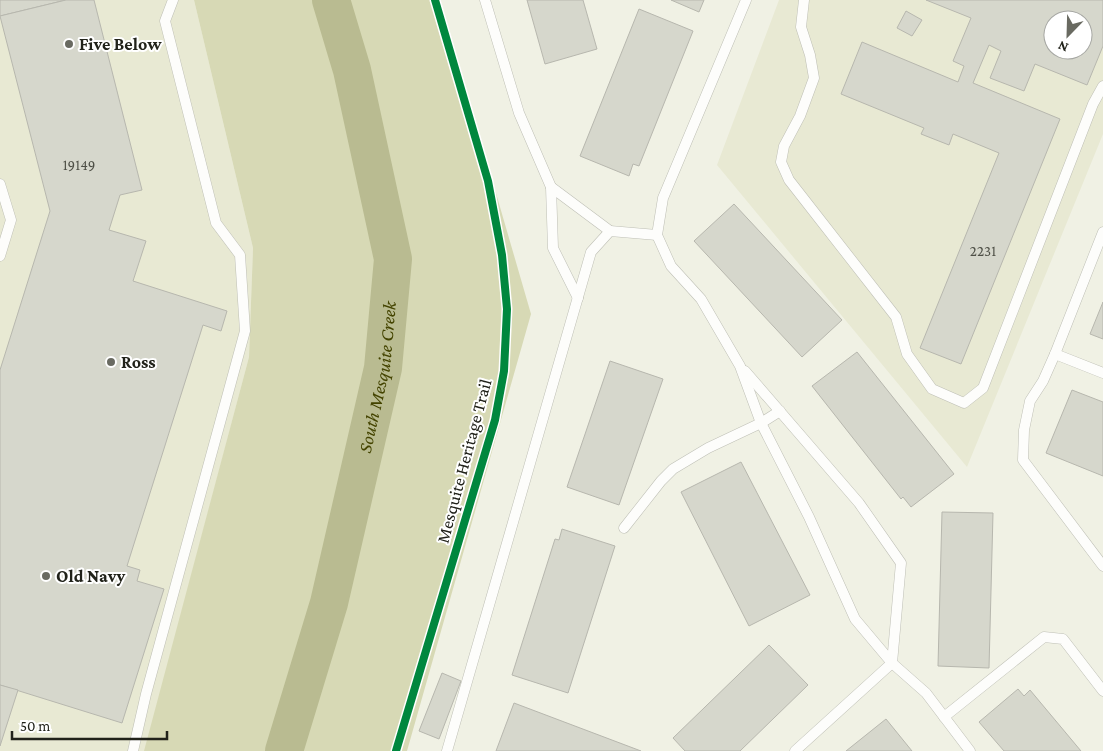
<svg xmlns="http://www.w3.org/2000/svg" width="1103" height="751" viewBox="0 0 1103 751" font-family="'Crimson Pro',serif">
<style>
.built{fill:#e8e9d3;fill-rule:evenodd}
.green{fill:#d7d9b5}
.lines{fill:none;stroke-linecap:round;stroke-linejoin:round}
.river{stroke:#b9bb91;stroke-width:38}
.building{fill:#d6d7cc;stroke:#b7b7ae;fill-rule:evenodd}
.lane-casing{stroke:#bebfb5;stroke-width:11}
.lane{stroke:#fdfdfb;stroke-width:10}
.cycleway-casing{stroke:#fff;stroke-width:11}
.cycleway{stroke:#00873e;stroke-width:8}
.poi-dot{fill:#696a61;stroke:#fff;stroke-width:2}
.labels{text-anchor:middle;stroke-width:4;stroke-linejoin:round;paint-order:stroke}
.number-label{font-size:15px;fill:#4e4f46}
.poi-label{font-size:18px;font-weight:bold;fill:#21221a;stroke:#fff;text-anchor:start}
.street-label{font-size:18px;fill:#21221a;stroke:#fff}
.water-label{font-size:19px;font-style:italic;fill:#440;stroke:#fff}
</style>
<rect width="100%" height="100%" fill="#f0f1e4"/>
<g class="built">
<polygon points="0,0 194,0 253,248 249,357 145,751 0,751"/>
<path d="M779 0H1103V134L967 467 717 165ZM1053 20H1083V50H1053Z"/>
</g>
<polygon class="green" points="194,0 440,0 531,314 407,751 144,751 249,357 253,248"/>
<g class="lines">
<path class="river" id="s1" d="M284 751 329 603 383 368 393 259 352 70 331 0"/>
</g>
<g class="building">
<polygon points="0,0 66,0 0,16"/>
<polygon points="66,0 94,0 142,190 120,195 109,230 146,241 133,281 227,311 221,331 203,325 127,566 140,570 137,581 164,589 122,723 0,685 0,370 50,211 0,16"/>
<polygon points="527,0 583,0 597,49 545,64"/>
<polygon points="671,0 704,0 699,12"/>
<path d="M926 0H1103V46L1087 85 1035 64 1024 91 990 78 1001 51 989 45 973 83 1060 119 961 364 920 348 999 153 953 134 949 145 921 134 924 128 841 94 862 42 958 82 964 66 953 61 971 18ZM1053 20H1083V50H1053Z"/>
<polygon points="639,9 693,31 639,166 633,164 629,176 580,156"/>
<polygon points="906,11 922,20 912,36 897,28"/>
<polygon points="734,204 842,320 802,357 694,241"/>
<polygon points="1103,302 1103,339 1090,334"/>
<polygon points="857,352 954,474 911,507 903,497 901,499 812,386"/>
<polygon points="610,361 663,379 619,505 567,487"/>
<polygon points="1072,390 1103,402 1103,476 1046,453"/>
<polygon points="741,462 810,595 749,626 681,492"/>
<polygon points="942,512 993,513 989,668 938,666"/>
<polygon points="562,529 615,546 568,693 512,675 555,539 559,540"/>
<polygon points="769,645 808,685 740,751 685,751 673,738"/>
<polygon points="442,673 461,681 439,739 419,731"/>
<polygon points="0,685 18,690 0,746"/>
<polygon points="1018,689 1024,696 1030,690 1081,751 1004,751 979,722"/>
<polygon points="514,703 641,751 496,751"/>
<polygon points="886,719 912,751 846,751"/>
</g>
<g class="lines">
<defs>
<g id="lane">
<polyline points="485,0 519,113 551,187 610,231"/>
<polyline points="746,0 663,198 657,235 671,266 701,299 740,366 761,423 809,517 855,619 892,663 926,693 970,751"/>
<polyline points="804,0 801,27 810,55 814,78 800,116 784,146 781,162 789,180 896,317 907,354 932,389 964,403 983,388 1093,104 1103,86"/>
<polyline points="0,184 11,220 0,256"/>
<polyline points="551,187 553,248 578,298"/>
<polyline points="1055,354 1103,232"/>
<polyline points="745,371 859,503 901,563 892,663 795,751"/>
<polyline points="1103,373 1055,354 1043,381 1030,401 1024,430 1023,460 1103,566"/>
<polyline points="624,528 661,481 673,469 708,448 761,423 780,411"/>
<polyline points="944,717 1044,637 1063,639 1103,691"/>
<polyline points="133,751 146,694 245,331 240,255 216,223 165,21 173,0"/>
<polyline points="447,751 591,252 610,231 657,235"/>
</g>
</defs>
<use href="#lane" class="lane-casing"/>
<use href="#lane" class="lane"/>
<defs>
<polyline id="cycleway" points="396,751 495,420 504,371 507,309 502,255 488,181 435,0"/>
</defs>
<use href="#cycleway" class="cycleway-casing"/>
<use href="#cycleway" class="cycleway"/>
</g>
<g class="poi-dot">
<circle cx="69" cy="44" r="5"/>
<circle cx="111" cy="362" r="5"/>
<circle cx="46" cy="576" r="5"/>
</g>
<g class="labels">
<g class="number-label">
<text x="79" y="170">19149</text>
<text x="983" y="256">2231</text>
</g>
<g class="poi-label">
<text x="79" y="50">Five Below</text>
<text x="121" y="368">Ross</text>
<text x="56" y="582">Old Navy</text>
</g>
<g class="street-label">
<text transform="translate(464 461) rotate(-75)" y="6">Mesquite Heritage Trail</text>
</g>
<g class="water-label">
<text dy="7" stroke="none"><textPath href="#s1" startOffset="386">South Mesquite Creek</textPath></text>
</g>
</g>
<g transform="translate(1068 35) rotate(203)"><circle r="24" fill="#ffffff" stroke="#a6a7a3"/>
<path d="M0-4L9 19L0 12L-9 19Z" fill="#696a61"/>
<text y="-8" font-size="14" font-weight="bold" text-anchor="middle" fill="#21221a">N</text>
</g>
<path d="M12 731v8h155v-8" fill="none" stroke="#21221a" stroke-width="2.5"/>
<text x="20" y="731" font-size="15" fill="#21221a" stroke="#ffffff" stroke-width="4" paint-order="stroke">50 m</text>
</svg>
